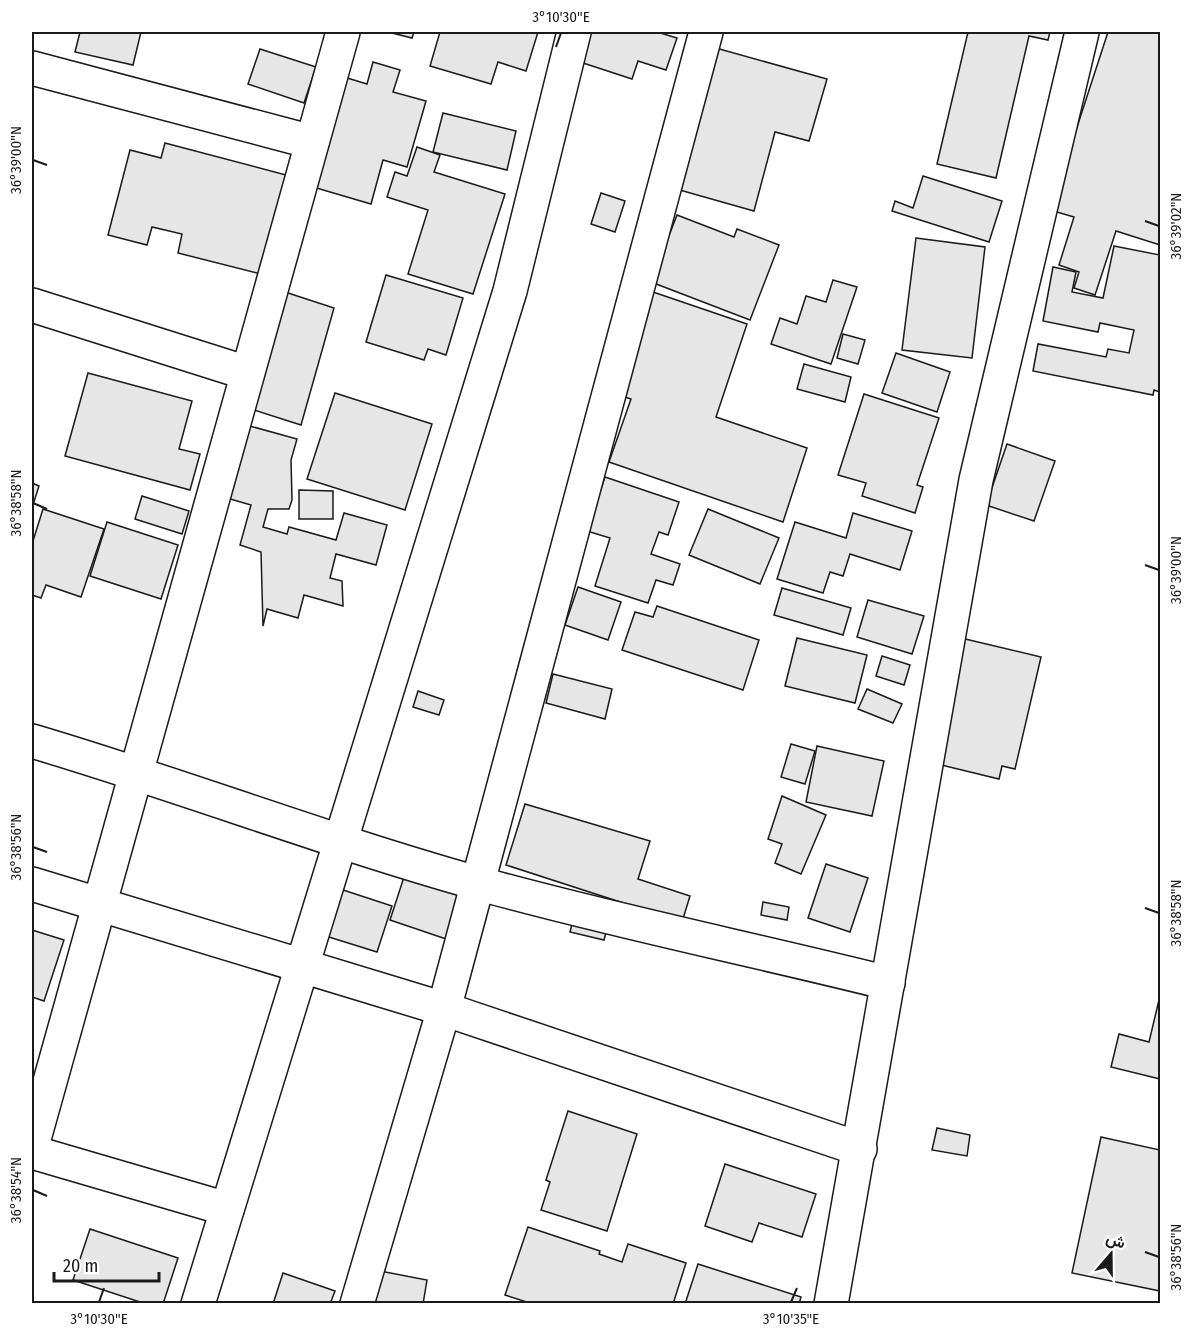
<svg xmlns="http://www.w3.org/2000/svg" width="1192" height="1335" viewBox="0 0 1192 1335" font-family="'Fira Sans Condensed',Vazirmatn,sans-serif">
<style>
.building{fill:#e6e6e6;stroke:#1a1a1a;stroke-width:1.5}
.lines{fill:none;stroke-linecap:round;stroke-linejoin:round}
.minor-casing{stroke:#1a1a1a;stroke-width:36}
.minor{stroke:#fff;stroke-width:33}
.ticks{fill:none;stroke:#1a1a1a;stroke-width:2}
.neatline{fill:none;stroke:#1a1a1a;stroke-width:2}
.ticks-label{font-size:15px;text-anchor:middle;fill:#1a1a1a}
</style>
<rect width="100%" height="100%" fill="#fff"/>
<g class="building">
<polygon points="80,32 141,32 133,65 75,52"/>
<polygon points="388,32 414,32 412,38"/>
<polygon points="440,32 538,32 526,71 498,62 491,84 430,66"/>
<polygon points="586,32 657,32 677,38 666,70 638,61 632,79 577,61"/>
<polygon points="968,32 1050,32 1048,40 1029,36 996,178 937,164"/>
<polygon points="1108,32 1160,32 1160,245 1116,231 1095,295 1074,288 1079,272 1059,265 1074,217 1050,210"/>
<polygon points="716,48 827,79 809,141 775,132 754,211 676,189"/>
<polygon points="260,49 316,67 304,103 248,84"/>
<polygon points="373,62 400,70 393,92 426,101 407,167 383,160 371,204 313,187 344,77 367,84"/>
<polygon points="443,113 516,131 507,170 433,152"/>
<polygon points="165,143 286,175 261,274 178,253 182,234 152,227 147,245 108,235 130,150 161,158"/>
<polygon points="417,147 440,155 434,172 505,194 473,294 408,274 428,210 387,197 395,172 407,176"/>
<polygon points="923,176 1002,201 989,242 892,211 895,201 913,208"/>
<polygon points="601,193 625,201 615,232 591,224"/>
<polygon points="677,215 734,237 737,229 779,245 750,320 651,282"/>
<polygon points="916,238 985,247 972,358 902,350"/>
<polygon points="1114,246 1160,255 1160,392 1154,390 1153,395 1033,371 1038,344 1106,357 1108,349 1129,353 1134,330 1100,323 1098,332 1043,321 1053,267 1076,272 1072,292 1103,298"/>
<polygon points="386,275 463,298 446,355 428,349 424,360 366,342"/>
<polygon points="833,280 857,287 831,364 771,344 780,318 797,324 806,296 826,302"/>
<polygon points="285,292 334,308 301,425 248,408"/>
<polygon points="653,292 747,324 716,417 807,448 783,522 609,462 631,399 618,395"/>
<polygon points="843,334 865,340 858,364 837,358"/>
<polygon points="896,353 950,372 937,412 882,393"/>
<polygon points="804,364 851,377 845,402 797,389"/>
<polygon points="88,373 192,401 179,449 200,454 190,490 65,456"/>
<polygon points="335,393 432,424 405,510 307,479"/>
<polygon points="864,394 939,418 917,485 923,487 915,513 862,496 866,483 838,475"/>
<polygon points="239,423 297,439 291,460 292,500 289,509 268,509 263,527 287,534 289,527 336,540 344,513 387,525 376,565 336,554 330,578 342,581 343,606 304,595 298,618 267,609 263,626 261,552 240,545 251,505 220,496"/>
<polygon points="1007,444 1055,461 1034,521 986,505"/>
<polygon points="605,477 679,502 668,535 659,532 651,554 680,564 673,585 656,580 648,603 595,586 610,538 587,531"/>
<polygon points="32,483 39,486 32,508"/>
<polygon points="299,490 333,491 333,519 299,519"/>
<polygon points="142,496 189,511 182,534 135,519"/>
<polygon points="43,509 104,529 81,597 46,585 41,598 32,595 32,544"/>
<polygon points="708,509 779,538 760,584 689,555"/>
<polygon points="853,513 912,531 900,570 850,554 843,576 830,572 823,593 777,579 795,522 846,538"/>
<polygon points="107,522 178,545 161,599 90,576"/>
<polygon points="578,587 621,602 608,640 565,625"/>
<polygon points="782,588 851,608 843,635 774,615"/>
<polygon points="868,600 924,616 912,654 857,637"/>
<polygon points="657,606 759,640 743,690 622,650 635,612 653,617"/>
<polygon points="797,638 867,655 855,703 785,686"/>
<polygon points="961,638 1041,657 1015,769 1002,766 999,779 933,763"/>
<polygon points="882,656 910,665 904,685 876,676"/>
<polygon points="553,674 612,689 605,719 546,703"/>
<polygon points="867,689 902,704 893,723 858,709"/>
<polygon points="418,691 444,700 439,715 413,707"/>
<polygon points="791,744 815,751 805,784 781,777"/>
<polygon points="817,746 884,761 872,816 806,802"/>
<polygon points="782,796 826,815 801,874 775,863 782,844 768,839"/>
<polygon points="525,804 650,841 638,879 690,896 682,922 506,865"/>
<polygon points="826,864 868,878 850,932 808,918"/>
<polygon points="404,877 470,898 455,942 390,920"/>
<polygon points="331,886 392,906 377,952 316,933"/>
<polygon points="763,902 789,907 787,920 761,915"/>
<polygon points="575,912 609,921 604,940 570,932"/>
<polygon points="32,930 64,940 44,1001 32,997"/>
<polygon points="1159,1000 1160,1079 1111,1067 1119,1034 1149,1042"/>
<polygon points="568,1111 637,1134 607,1231 541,1210 550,1182 546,1180"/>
<polygon points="937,1128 970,1135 967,1156 932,1150"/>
<polygon points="1101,1137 1160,1150 1160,1291 1072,1273"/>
<polygon points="725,1164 816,1194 802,1237 759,1223 752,1242 705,1226"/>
<polygon points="528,1227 600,1251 599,1254 622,1262 628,1244 686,1263 673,1304 533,1304 505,1295"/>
<polygon points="90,1229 178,1258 163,1304 146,1304 73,1280"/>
<polygon points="698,1264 801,1297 799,1304 685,1304"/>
<polygon points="375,1270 427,1280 423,1304 372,1304"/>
<polygon points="283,1273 335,1291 330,1304 273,1304"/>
</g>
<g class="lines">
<defs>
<g id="minor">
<polyline points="32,68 312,142"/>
<polyline points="32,305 247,373"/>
<path d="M32 741C181 785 327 841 477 883 613 921 752 949 888 983"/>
<polyline points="32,884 444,1009 860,1149"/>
<polyline points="32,1146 343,32"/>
<polyline points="32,1152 227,1209"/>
<polyline points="198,1304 510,291 574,32"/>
<polyline points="357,1304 444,1009 706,32"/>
<polyline points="831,1304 976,480 1082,32"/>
</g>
</defs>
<use href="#minor" class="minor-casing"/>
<use href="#minor" class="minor"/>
</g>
<path class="ticks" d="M556 47 561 33M33 160 47 165M1145 221 1159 226M33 503 47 509M1145 565 1159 570M33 847 47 852M1145 908 1159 913M33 1190 47 1196M1145 1252 1159 1257M99 1302 104 1288M791 1302 797 1288"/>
<rect width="1192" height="1335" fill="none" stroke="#ffffff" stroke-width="66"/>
<g transform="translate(1111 1254) rotate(20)" stroke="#ffffff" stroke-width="4.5" paint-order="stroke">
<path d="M0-4.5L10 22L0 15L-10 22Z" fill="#1a1a1a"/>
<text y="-9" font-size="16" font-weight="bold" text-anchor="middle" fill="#1a1a1a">ش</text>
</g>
<path d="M54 1272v9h105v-9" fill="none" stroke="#1a1a1a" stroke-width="3"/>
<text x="63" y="1272" font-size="18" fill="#1a1a1a" stroke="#ffffff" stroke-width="4.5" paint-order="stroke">20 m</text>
<rect x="33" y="33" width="1126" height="1269" class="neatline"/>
<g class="ticks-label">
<text x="561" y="22">3°10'30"E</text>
<text transform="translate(16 160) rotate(-90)" y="5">36°39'00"N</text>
<text transform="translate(1176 226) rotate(-90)" y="5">36°39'02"N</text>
<text transform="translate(16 503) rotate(-90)" y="5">36°38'58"N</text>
<text transform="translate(1176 570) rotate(-90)" y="5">36°39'00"N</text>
<text transform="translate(16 847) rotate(-90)" y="5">36°38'56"N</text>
<text transform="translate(1176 913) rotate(-90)" y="5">36°38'58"N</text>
<text transform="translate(16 1190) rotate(-90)" y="5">36°38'54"N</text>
<text transform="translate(1176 1257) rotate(-90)" y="5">36°38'56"N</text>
<text x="99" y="1324">3°10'30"E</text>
<text x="791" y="1324">3°10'35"E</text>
</g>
</svg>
